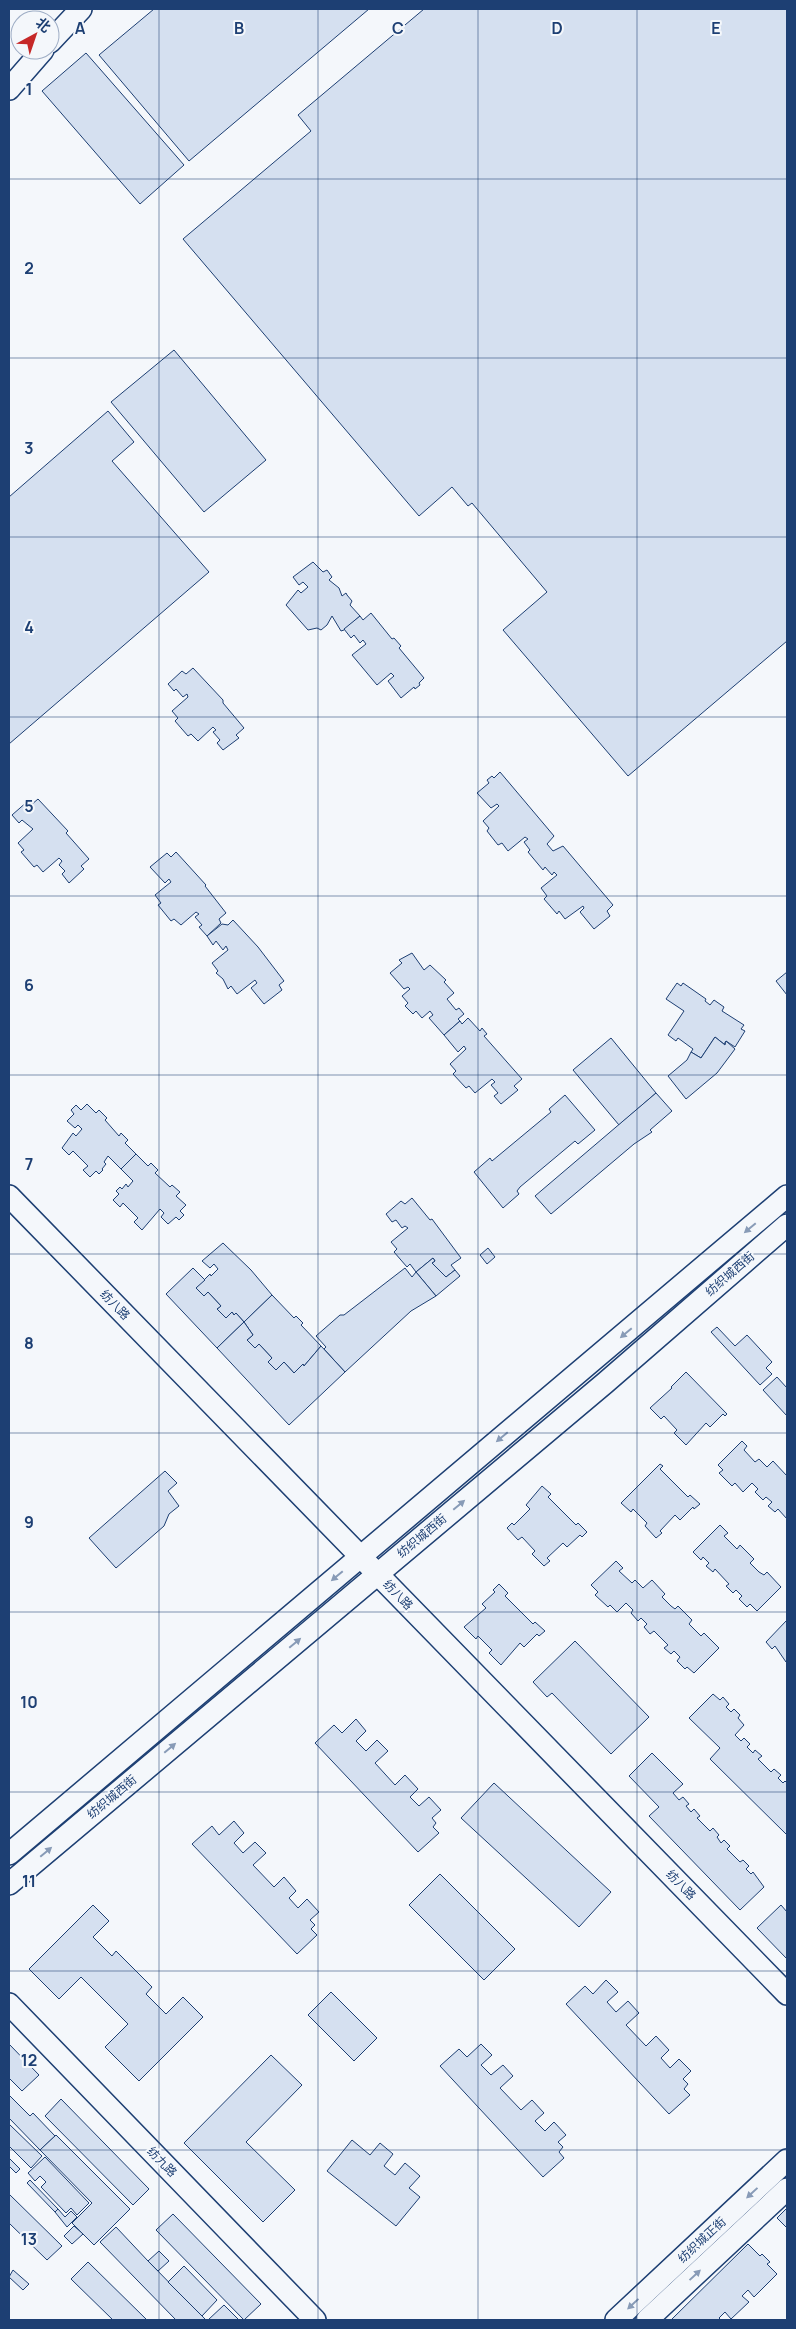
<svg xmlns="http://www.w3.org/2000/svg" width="796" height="2329" viewBox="0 0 796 2329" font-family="Manrope,'Noto Sans SC',sans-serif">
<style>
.building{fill:#d5e0f0;stroke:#1d3f73}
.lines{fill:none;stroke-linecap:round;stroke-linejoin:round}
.minor-casing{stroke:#1d3f73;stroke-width:24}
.minor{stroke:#f4f7fb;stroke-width:21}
.oneway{fill:#889bb7}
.grid{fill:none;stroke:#1d3f73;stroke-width:1;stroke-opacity:0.55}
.labels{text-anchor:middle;stroke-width:4;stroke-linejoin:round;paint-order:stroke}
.street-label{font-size:12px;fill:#1d3f73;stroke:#f4f7fb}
.grid-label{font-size:16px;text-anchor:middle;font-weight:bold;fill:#1d3f73;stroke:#f4f7fb;stroke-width:4;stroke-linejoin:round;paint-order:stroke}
</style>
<rect width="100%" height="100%" fill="#f4f7fb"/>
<g class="building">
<polygon points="154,9 369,9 189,161 99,55"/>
<polygon points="424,9 787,9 787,641 628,776 503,630 547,592 472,503 468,506 452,487 419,516 183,239 311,131 298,115"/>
<polygon points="86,53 184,165 140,204 42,91"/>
<polygon points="174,350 266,460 204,512 111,402"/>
<polygon points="108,411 134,442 112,461 209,572 9,744 9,497"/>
<polygon points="313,562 323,572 327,570 332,577 329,580 339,588 342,596 346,593 347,595 352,601 350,605 360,616 344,630 341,631 332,616 327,625 321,630 317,628 308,630 286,605 298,590 301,593 308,587 303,582 299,585 293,577"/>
<polygon points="371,613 392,639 394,638 401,646 399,648 424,678 419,683 420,685 415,689 414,687 401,698 388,681 394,676 391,673 377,685 352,655 366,644 363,640 360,643 354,635 351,638 344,629 360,616 363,620"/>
<polygon points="193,668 223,700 223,703 244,728 236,735 239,738 223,750 217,743 220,740 213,732 216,730 213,727 198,741 191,734 188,736 175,721 178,718 172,711 188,697 187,694 183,697 176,689 174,691 168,684 182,671 186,674"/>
<polygon points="500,772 554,836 547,844 553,851 563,846 613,905 607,911 610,916 594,929 580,912 584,908 583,906 565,919 559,911 557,914 544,899 547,896 541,888 557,875 554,872 552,875 545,867 543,870 528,852 530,850 524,842 528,839 525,837 508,851 502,843 498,845 487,831 489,828 483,821 499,806 497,804 491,808 477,793 489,783 487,780 492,776 494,778"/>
<polygon points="38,799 68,831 66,833 89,859 81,866 84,869 69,883 62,874 65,871 59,865 62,861 59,858 43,872 37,865 34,867 21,852 24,850 18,843 33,829 22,820 19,823 12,815 28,801 31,805"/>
<polygon points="176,852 206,885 205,886 226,913 219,919 221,923 207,936 199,927 202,925 195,917 199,914 196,912 181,925 174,919 171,921 158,905 161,903 155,895 171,882 169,879 165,883 150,867 167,853 171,857"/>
<polygon points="233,920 258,947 284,981 279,985 282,990 264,1004 251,988 257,983 255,980 237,994 231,986 228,989 223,979 216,973 218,971 212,963 228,950 226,946 223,950 216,941 213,945 207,936 222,924 228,925"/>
<polygon points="412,953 424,970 430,965 446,980 444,982 454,993 447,999 456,1010 459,1008 464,1014 458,1019 460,1021 444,1035 429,1018 433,1015 430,1011 422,1018 416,1011 413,1014 405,1006 408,1003 402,996 410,989 408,987 404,989 390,973 402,963 399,960"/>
<polygon points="787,972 787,995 776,981"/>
<polygon points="677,983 681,986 683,983 706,999 705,1001 710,1005 714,1000 724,1007 722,1011 744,1025 741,1029 745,1031 735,1047 726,1041 724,1044 715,1037 701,1058 691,1052 693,1049 678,1038 676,1041 668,1035 684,1011 666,999"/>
<polygon points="468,1018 480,1031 482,1028 487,1034 484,1036 522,1079 514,1086 518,1090 501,1104 494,1096 498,1093 491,1085 495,1082 492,1079 475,1093 469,1086 466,1088 453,1074 456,1071 450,1064 466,1049 464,1046 458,1052 444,1035 460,1021 462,1024"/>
<polygon points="715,1037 725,1045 726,1041 735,1049 717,1073 686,1099 668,1076 687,1060 691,1052 701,1058"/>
<polygon points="611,1038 656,1093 619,1125 573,1070"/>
<polygon points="656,1093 672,1111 650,1130 652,1132 634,1144 551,1214 535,1196"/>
<polygon points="565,1095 595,1130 578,1144 575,1141 520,1187 517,1191 519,1194 503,1208 474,1172 490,1158 492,1161 551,1112 549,1109"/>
<polygon points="87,1104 96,1113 99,1110 107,1118 105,1120 119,1136 121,1133 128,1140 125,1143 136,1154 121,1169 108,1156 104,1162 106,1164 102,1169 103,1170 99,1174 96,1171 90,1177 83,1170 88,1166 73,1151 69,1155 62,1148 73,1133 76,1136 82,1129 78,1125 75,1128 67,1121 74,1114 71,1110 76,1105 81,1110"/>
<polygon points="136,1154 148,1166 151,1163 158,1170 155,1173 170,1187 172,1185 180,1192 176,1196 186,1205 180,1211 184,1215 179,1220 176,1217 168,1224 161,1217 164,1213 160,1209 142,1230 134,1222 138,1218 123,1203 120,1207 113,1200 119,1194 116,1191 120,1187 122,1189 126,1184 128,1187 133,1181 121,1169"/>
<polygon points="412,1198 430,1220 432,1219 461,1258 451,1265 455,1270 446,1277 432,1263 435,1261 433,1258 416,1272 410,1264 407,1267 394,1252 397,1249 391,1242 408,1228 405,1226 402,1228 396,1220 392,1222 386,1214 401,1201 405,1204"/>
<polygon points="223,1243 251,1270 272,1295 244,1322 236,1313 234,1315 232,1312 226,1318 217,1309 221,1306 208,1292 204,1296 196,1288 210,1274 211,1276 218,1269 214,1264 210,1268 202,1261"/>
<polygon points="488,1248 495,1257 487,1264 480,1255"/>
<polygon points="433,1258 435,1261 432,1263 446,1277 455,1270 460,1276 436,1296 416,1272"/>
<polygon points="193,1268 205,1280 196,1288 204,1296 208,1292 221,1306 217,1309 226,1318 232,1312 234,1315 236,1313 244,1322 217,1348 166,1294"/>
<polygon points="405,1268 412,1277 416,1272 436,1296 411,1311 345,1372 324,1349 326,1347 316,1336 340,1315 344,1315"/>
<polygon points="272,1295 294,1318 296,1316 303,1323 301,1325 321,1346 304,1366 303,1364 294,1373 284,1362 276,1370 268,1362 272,1358 259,1344 255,1348 247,1340 253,1335 244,1322"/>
<polygon points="244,1322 253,1335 247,1340 255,1348 259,1344 272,1358 268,1362 276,1370 284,1362 294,1373 303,1364 304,1366 321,1346 345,1372 289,1425 217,1348"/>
<polygon points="717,1327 735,1346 747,1335 772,1362 766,1368 772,1374 760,1385 711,1332"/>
<polygon points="686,1372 727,1414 725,1416 723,1414 710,1427 706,1423 686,1445 674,1433 677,1430 664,1416 661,1419 650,1408 672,1388 671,1387"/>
<polygon points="777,1377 787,1388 787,1416 763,1390"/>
<polygon points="742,1441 747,1446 744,1450 755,1462 759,1459 767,1467 773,1461 787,1476 787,1519 778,1509 775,1512 768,1506 772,1502 766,1497 763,1500 755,1492 758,1489 752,1483 743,1492 735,1483 732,1486 719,1473 723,1470 718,1465"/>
<polygon points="660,1464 663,1466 660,1469 688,1497 690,1495 700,1504 694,1509 693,1507 680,1520 675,1515 660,1531 662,1533 656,1538 645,1526 647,1523 633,1509 631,1512 621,1503"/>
<polygon points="165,1471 177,1483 168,1491 179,1506 169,1514 164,1526 116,1568 89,1538"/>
<polygon points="542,1486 551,1494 548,1497 576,1525 578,1523 587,1532 582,1537 580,1535 567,1547 563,1543 547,1558 550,1561 544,1566 532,1554 535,1551 522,1537 518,1540 507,1528 512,1523 514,1525 530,1509 526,1505"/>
<polygon points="720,1525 728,1533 724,1536 737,1549 740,1545 754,1559 750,1563 759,1572 764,1575 767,1572 781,1587 757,1611 750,1604 747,1607 739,1599 742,1596 736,1590 733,1593 726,1586 729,1584 715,1569 713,1572 706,1566 709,1563 703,1557 701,1560 693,1552"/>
<polygon points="616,1561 623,1568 619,1571 632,1583 635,1580 643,1588 652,1580 665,1594 662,1597 671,1606 675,1609 678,1606 692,1620 689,1624 701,1636 704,1633 719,1648 694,1673 687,1667 685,1669 677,1661 680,1657 674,1651 671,1654 664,1648 668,1645 654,1631 650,1634 644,1627 647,1624 641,1618 638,1621 631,1613 633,1610 626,1603 617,1612 610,1605 608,1607 595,1595 598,1592 591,1585"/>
<polygon points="499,1584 508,1593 505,1596 533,1624 535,1622 545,1631 539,1636 537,1634 524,1647 520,1643 501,1665 489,1653 492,1650 478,1636 476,1639 464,1627 486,1608 482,1604 495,1592 493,1590"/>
<polygon points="787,1620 787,1660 786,1662 775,1646 772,1649 766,1642"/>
<polygon points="575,1641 649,1717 611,1754 552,1693 547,1697 533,1682"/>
<polygon points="713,1694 720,1700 723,1697 729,1704 726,1707 731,1712 734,1709 740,1715 738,1718 744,1725 735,1735 741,1741 744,1738 750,1744 747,1747 753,1753 755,1750 762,1756 758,1759 771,1772 774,1769 781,1775 778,1778 783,1783 785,1781 787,1783 787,1835 710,1759 720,1748 689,1718"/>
<polygon points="356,1719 366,1731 356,1741 366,1751 377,1740 388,1751 375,1763 395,1785 405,1775 418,1789 410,1797 419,1806 429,1797 441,1810 432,1818 436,1823 433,1827 439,1833 418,1852 315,1743 334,1725 342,1733"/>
<polygon points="652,1753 683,1784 673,1793 679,1800 683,1797 689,1804 686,1806 691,1812 694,1809 700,1816 697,1818 710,1831 713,1828 719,1835 717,1837 721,1843 724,1840 730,1846 727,1849 740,1862 743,1860 749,1866 746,1869 751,1874 753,1872 764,1887 740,1910 649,1816 659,1807 629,1776"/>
<polygon points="494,1783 611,1892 579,1927 461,1818"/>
<polygon points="234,1821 244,1833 234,1843 243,1853 255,1842 266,1853 253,1865 274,1887 284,1877 296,1891 289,1898 298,1908 307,1899 319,1912 310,1920 315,1925 311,1929 317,1935 297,1954 192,1844 212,1826 219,1835"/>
<polygon points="440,1874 515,1949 484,1980 409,1905"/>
<polygon points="93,1905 109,1921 93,1937 112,1956 116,1951 152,1987 146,1994 166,2014 183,1997 203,2017 139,2081 105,2047 128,2024 81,1977 59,1999 29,1969"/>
<polygon points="781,1905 787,1912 787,1959 757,1928"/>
<polygon points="606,1980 618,1992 607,2002 616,2012 628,2001 639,2013 626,2025 646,2046 656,2036 669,2050 661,2058 670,2068 679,2059 691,2071 683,2079 688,2084 684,2089 690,2095 669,2114 566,2004 585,1986 593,1994"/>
<polygon points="331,1992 377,2038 354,2061 308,2015"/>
<polygon points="9,2044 39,2075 22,2091 9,2078"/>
<polygon points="481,2044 492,2055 481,2065 491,2075 503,2065 513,2076 500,2088 521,2110 532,2100 544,2113 535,2121 545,2131 554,2122 566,2135 558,2142 563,2147 559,2152 564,2158 543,2177 440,2066 459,2049 467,2057"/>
<polygon points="271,2055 302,2085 246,2142 295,2190 263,2222 184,2143"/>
<polygon points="9,2095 30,2116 33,2113 55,2136 40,2150 9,2118"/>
<polygon points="61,2099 149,2189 133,2205 45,2116"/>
<polygon points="9,2124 42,2156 31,2168 9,2146"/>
<polygon points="56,2135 130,2209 94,2245 72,2223 92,2203 40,2150"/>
<polygon points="352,2140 370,2155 380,2143 393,2154 384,2166 395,2175 405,2163 420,2176 409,2188 420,2197 396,2226 327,2171"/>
<polygon points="45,2157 89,2203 77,2215 71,2208 66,2213 41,2187 46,2182 40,2176 35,2181 28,2173"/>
<polygon points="9,2158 20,2169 16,2173 9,2166"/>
<polygon points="30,2180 58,2209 55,2212 27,2183"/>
<polygon points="9,2194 62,2246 47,2260 9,2223"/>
<polygon points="787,2208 787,2228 777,2218"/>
<polygon points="58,2209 65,2217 71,2211 77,2217 67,2227 55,2212"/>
<polygon points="173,2214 261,2304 244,2320 156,2230"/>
<polygon points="74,2226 83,2234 72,2244 64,2236"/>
<polygon points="116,2227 148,2261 206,2320 176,2320 100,2242"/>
<polygon points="748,2244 760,2256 762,2254 770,2262 767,2264 777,2274 754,2297 748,2290 742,2296 749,2302 731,2319 725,2312 719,2318 721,2320 671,2320"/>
<polygon points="159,2251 169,2261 158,2271 148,2261"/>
<polygon points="88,2262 147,2320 113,2320 71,2279"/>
<polygon points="184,2266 217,2300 202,2316 168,2282"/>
<polygon points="13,2270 29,2284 23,2290 9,2277"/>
<polygon points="224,2305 239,2320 208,2320"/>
</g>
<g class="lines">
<defs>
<g id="minor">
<polyline points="50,42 81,9"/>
<polyline points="9,89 43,50"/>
<polyline points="9,1196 787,1994"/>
<polyline points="9,1854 787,1196"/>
<polyline points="9,1884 605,1383 787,1225"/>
<polyline points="9,2004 315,2320"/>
<polyline points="616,2320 787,2160"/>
<polyline points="647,2320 787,2189"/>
</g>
</defs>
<use href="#minor" class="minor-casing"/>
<use href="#minor" class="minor"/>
</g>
<defs><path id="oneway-solid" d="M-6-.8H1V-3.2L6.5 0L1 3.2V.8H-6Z" transform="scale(1.25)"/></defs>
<g class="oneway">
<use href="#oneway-solid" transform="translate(750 1228) rotate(140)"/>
<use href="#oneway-solid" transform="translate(626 1333) rotate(140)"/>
<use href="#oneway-solid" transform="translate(502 1437) rotate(140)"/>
<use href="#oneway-solid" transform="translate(459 1505) rotate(-40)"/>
<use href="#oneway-solid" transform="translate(337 1576) rotate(140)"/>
<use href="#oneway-solid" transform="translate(295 1643) rotate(-40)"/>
<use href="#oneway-solid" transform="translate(170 1748) rotate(-40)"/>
<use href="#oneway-solid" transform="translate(46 1852) rotate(-40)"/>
<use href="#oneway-solid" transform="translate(752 2193) rotate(137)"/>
<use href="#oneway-solid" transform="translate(695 2275) rotate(-43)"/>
<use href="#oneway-solid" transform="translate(633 2304) rotate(137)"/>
</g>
<path class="grid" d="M159 9V2320M318 9V2320M478 9V2320M637 9V2320M9 179H787M9 358H787M9 537H787M9 717H787M9 896H787M9 1075H787M9 1254H787M9 1433H787M9 1612H787M9 1792H787M9 1971H787M9 2150H787"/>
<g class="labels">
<g class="street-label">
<text transform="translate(730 1274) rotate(-41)" y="4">纺织城西街</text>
<text transform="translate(115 1305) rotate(46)" y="4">纺八路</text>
<text transform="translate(422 1536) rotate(-40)" y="4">纺织城西街</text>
<text transform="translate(398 1595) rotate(46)" y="4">纺八路</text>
<text transform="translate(112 1797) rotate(-40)" y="4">纺织城西街</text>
<text transform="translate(681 1885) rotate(46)" y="4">纺八路</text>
<text transform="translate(162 2162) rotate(46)" y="4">纺九路</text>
<text transform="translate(702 2240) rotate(-43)" y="4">纺织城正街</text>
</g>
</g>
<g class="grid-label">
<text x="80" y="34">A</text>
<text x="239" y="34">B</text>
<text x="398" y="34">C</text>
<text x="557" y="34">D</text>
<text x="716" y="34">E</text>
<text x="29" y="95">1</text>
<text x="29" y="274">2</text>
<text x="29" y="454">3</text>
<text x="29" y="633">4</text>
<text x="29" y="812">5</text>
<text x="29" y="991">6</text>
<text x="29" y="1170">7</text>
<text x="29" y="1349">8</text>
<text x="29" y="1528">9</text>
<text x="29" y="1708">10</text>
<text x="29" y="1887">11</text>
<text x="29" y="2066">12</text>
<text x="29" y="2245">13</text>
</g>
<rect width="796" height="2329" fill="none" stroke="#1d3f73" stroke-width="20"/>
<g transform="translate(35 35) rotate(40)"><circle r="24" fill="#f4f7fb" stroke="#9eadc5"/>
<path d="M0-4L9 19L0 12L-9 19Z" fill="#c62828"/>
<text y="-8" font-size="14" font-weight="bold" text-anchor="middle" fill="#1d3f73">北</text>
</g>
</svg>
